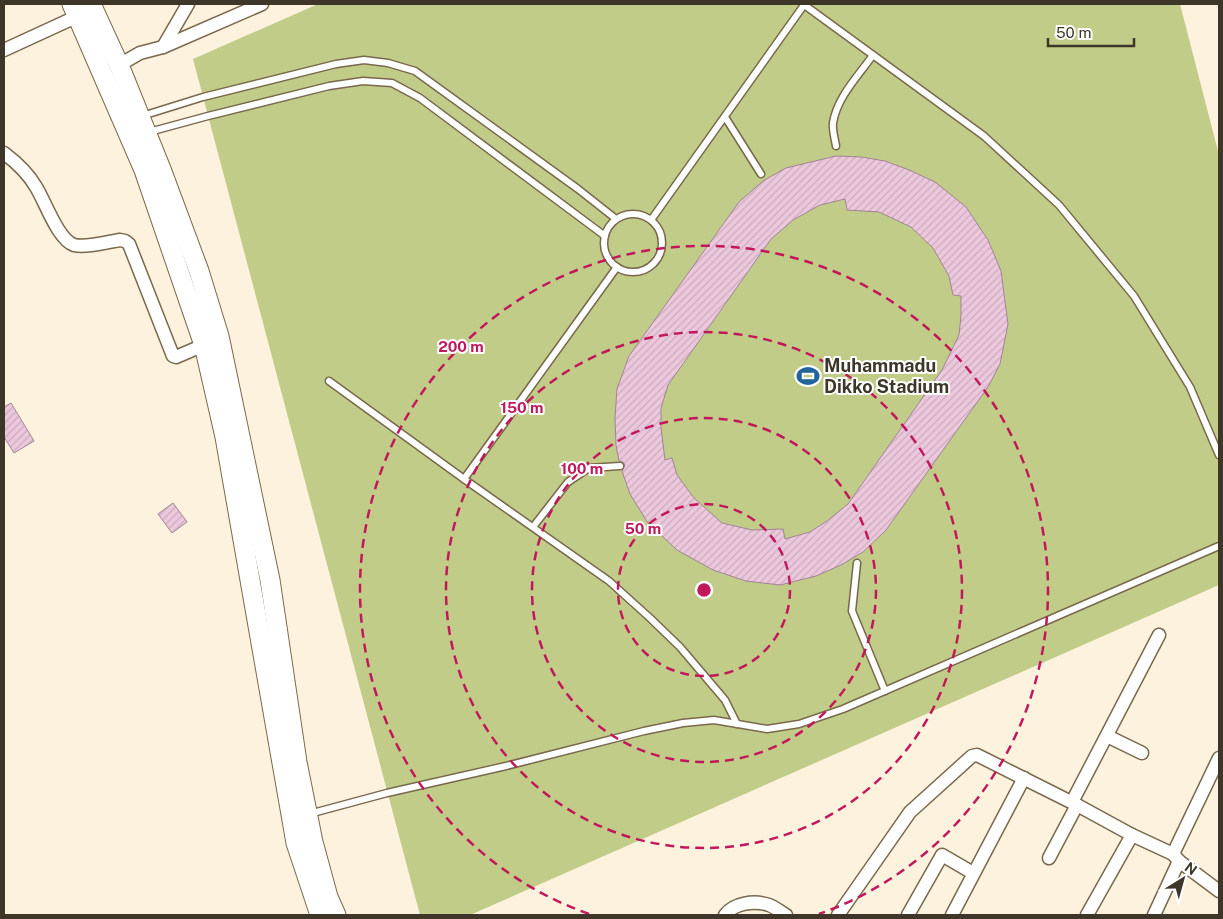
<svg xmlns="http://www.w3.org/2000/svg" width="1223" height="919" viewBox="0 0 1223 919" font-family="'Public Sans',sans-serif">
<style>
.pitch{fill:#c1cc89}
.building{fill:url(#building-hatch);stroke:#a38396;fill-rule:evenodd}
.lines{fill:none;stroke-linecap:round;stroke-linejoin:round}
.service-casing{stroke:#79684b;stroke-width:9}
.minor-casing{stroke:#79684b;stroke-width:15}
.secondary-casing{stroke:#79684b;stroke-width:21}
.service{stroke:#fff;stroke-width:6}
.minor{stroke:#fff;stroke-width:12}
.secondary{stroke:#fff;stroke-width:19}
.ring{fill:none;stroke:#c2185b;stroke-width:2.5;stroke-dasharray:9 6}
.labels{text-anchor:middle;stroke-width:4;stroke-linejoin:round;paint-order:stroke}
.poi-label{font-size:18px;font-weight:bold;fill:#3e3629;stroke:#fff;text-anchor:start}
.centre{fill:#c2185b;stroke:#fff;stroke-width:2.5}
.ring-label{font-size:15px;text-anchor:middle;font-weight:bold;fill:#c2185b;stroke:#fff;stroke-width:4;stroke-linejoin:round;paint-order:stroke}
</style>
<defs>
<pattern id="building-hatch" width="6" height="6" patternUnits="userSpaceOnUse" patternTransform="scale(1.25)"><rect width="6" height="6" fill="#ecc8dd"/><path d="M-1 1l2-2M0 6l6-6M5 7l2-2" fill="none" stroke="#cbacbe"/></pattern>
</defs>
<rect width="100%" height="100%" fill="#fdf2de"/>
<polygon class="pitch" points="318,4 1180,4 1219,155 1219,585 470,915 420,915 193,59"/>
<g class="building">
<path d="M836 156 861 157 885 161 909 170 935 182 966 207 988 240 1001 271 1008 324 1000 364 988 387 886 530 863 552 841 565 816 576 780 585 746 581 713 570 677 550 648 523 630 494 622 471 625 465 623 462 619 461 616 445 615 418 617 389 629 356 739 202 763 181 786 168ZM845 199 847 210 879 212 911 227 933 248 949 276 953 295 961 296V316L959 335 942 370 848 504 827 521 810 532 785 539 783 529 752 530 722 523 694 498 677 475 672 458 665 460 661 428V408L668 385 771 239 793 220 820 205Z"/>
<polygon points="11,403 34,441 14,453 4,437 4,407"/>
<polygon points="173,503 187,522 172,533 158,514"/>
</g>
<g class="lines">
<defs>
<g id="service">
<polyline points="803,4 984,136 1059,205 1134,296 1190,387 1219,455"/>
<polyline points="142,116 203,97 336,64 364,60 388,63 415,71 578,189 616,219"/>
<polyline points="725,117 761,174"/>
<polyline points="149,132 208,116 329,86 363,81 392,83 420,98 605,236"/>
<path d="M836 146C835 139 832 130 833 123 837 97 859 75 873 55"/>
<circle cx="633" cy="243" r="29"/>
<polyline points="651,220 804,5"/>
<polyline points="329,381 464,479 609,581 650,618 680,647 725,700 737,724"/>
<polyline points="464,479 617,267"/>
<polyline points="533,527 568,482 589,468 620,466"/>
<polyline points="857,563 852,611 885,691"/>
<polyline points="309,814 387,793 506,766 644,731 683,723 714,720 767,729 799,724 843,709 1219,546"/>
</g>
<g id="minor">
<polyline points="163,47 188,4"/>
<polyline points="4,50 78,16"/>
<polyline points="119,65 140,53 163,47 262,4"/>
<path d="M4 153C16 162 28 173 36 187 45 201 58 240 74 245 85 248 108 242 120 240L125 241 129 244 173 356 176 357 204 345"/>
<polyline points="1107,736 1142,753"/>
<polyline points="1072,802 1159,635"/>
<polyline points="1173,854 1219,758"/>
<polyline points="1049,858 1077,805"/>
<path d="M725 915C734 903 754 900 769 905 775 907 780 912 786 915"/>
<polyline points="838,915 910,812 972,756 977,755 1077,805 1132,835 1173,854 1179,861 1219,891"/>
<polyline points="908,915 942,855 973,873"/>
<polyline points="952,915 1024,778"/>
<polyline points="1087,915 1132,835"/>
<polyline points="1154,915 1179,861"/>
</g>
<g id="secondary">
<polyline points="72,4 144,170 204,345 225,437 296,843 320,915"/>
<polyline points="91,4 119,65 161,169 199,271 219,336 270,580 297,762 313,842 328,897 336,915"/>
</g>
</defs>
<use href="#service" class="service-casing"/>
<use href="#minor" class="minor-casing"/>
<use href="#secondary" class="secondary-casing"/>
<use href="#service" class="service"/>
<use href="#minor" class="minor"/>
<use href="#secondary" class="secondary"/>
</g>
<g class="ring">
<circle cx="704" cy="590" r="86"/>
<circle cx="704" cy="590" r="172"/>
<circle cx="704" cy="590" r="258"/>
<path d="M589 914A344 344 0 1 1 819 914"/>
</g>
<defs>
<symbol id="stadium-bare" viewBox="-9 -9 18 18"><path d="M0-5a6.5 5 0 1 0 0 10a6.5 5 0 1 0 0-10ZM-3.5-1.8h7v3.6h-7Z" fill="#22659a" stroke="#fff" stroke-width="2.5" paint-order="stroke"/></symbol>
</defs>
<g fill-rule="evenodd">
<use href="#stadium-bare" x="792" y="360" width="32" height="32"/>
</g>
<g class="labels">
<g class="poi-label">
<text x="824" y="372">Muhammadu<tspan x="824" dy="21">Dikko Stadium</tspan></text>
</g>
</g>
<circle cx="704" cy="590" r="8" class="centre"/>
<g class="ring-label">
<text x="461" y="352">200 m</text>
<text x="522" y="413">150 m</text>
<text x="582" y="474">100 m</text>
<text x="643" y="534">50 m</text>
</g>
<rect width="1223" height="919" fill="none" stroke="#3e3629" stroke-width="10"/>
<g transform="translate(1183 879) rotate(37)" stroke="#ffffff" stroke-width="4" paint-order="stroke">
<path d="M0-4L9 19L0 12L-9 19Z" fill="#3e3629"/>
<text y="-8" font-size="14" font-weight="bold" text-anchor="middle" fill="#3e3629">N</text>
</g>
<path d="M1048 38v8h86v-8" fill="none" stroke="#3e3629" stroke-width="2.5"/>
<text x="1056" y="38" font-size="15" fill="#3e3629" stroke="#ffffff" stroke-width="4" paint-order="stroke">50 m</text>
</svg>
